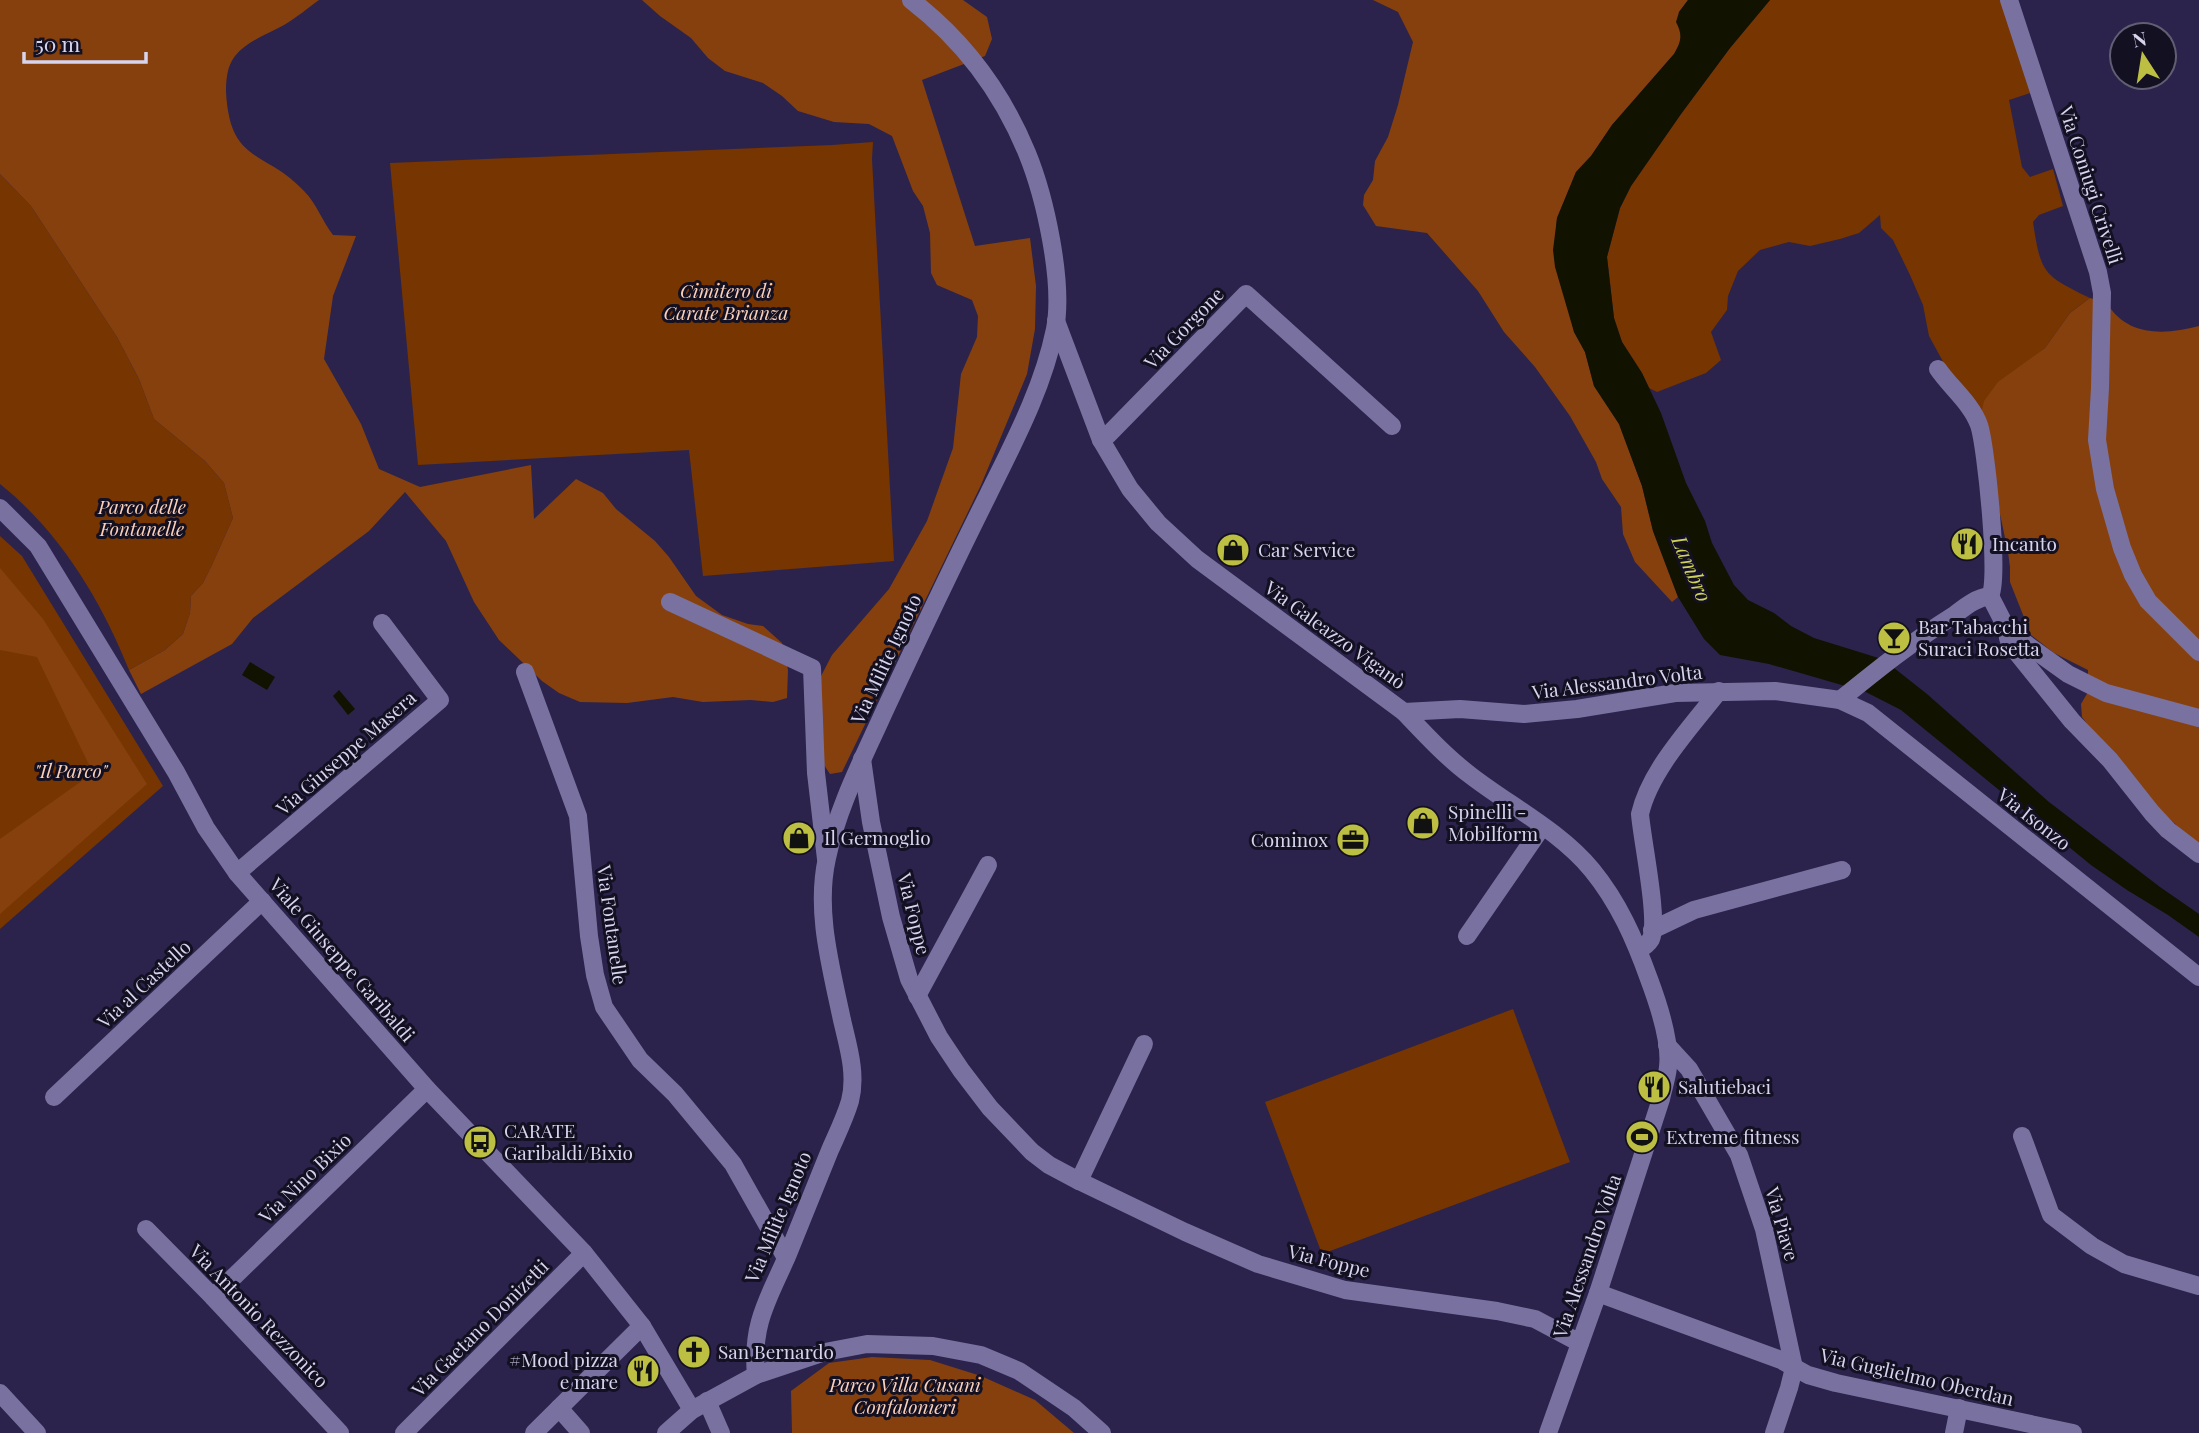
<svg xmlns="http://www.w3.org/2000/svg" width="2199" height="1433" viewBox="0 0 2199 1433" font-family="'Playfair Display',serif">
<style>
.green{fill:#763501}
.forest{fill:#86400e}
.water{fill:#121200}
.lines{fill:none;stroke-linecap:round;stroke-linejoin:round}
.street{stroke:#7972a1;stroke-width:18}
.secondary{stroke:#7972a1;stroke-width:18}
.labels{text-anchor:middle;stroke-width:6;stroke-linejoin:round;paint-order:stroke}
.street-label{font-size:19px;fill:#d7d4ee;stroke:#131022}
.park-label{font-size:19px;font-style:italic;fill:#fad0b9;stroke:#131022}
.poi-label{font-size:19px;fill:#d7d4ee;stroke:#131022;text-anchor:start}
.water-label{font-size:21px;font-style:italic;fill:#cfd15a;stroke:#131022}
</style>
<rect width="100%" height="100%" fill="#2b234b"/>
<g class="green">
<path d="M1770 0H2001L2039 90 2009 100 2022 167 2030 177 2053 169 2063 206 2039 215 2033 222C2041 274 2043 275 2090 298L2070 313 2045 348 2030 360 1980 419 1946 367 1929 336 1923 305 1910 275 1893 240 1881 228 1880 215 1859 233 1840 239 1810 246 1789 242 1760 250 1738 271 1728 296 1727 310 1711 332 1721 360 1706 373 1657 392 1649 388 1642 373 1622 342 1614 318 1607 257 1620 208 1631 186 1681 114 1730 48Z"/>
<polygon points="873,142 872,159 894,561 703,576 689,450 418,465 390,163 832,145"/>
<path d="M0 174 31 206 117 337 139 379 154 419 205 461 224 483 233 518 211 567 203 583 191 596 190 613 183 634 165 650 129 670C101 600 60 532 0 484Z"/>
<polygon points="0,536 22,556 163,786 0,929"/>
<polygon points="1513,1009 1570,1162 1322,1254 1265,1102"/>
</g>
<g class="forest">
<path d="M0 0H319C308 8 296 18 284 25 268 34 247 41 235 56 227 66 226 80 226 92 230 165 265 149 304 191 317 204 322 221 333 235L356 236 333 296 324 359 361 424 379 469 420 487 531 465 534 519 576 479 603 493 616 509 655 541 669 557 696 596 722 615 748 624 763 626 782 643 788 670 787 698 773 702 751 700 703 702 673 697 627 703 580 702 559 693 542 681 499 640 474 602 446 541 405 492 369 531 253 618 232 644 141 694 129 670 165 650 183 634 190 613 191 596 203 583 211 567 233 518 224 483 205 461 154 419 139 379 117 337 31 206 0 174Z"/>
<polygon points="642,0 963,0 987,17 992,39 985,56 922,80 975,246 1030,238 1036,286 1035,329 1027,374 981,485 842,772 830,774 824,765 820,678 832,655 889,589 927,521 953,448 961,374 977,337 978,316 972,300 937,285 931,273 930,233 923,206 913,191 892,136 869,124 834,122 798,111 782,96 763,83 725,71 708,58 691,38 660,16"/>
<polygon points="1373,0 1688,0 1679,12 1682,41 1674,54 1612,125 1591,156 1576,172 1557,218 1556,232 1574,332 1585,352 1594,386 1619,424 1642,486 1653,531 1678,597 1672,602 1635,562 1623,534 1621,507 1602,479 1596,462 1570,416 1535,367 1504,332 1478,291 1427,233 1376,226 1363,205 1364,195 1373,180 1375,161 1388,137 1398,105 1413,42 1398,12"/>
<path d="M2090 298 2107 303C2127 337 2165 335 2199 326V846C2156 808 2116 764 2082 717L2081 704 2088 692V670L2054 653 2031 635 2010 582V567L2008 552 1980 419 1984 401 1998 382 2045 348 2070 313Z"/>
<polygon points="0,568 43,619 147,784 0,914 0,839 93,773 37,657 0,650"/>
<polygon points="872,1357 930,1360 981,1376 1035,1400 1074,1433 792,1433 791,1391 829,1363"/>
</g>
<g class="water">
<path d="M1688 0H1770L1730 48 1681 114 1631 186 1620 208 1607 257 1614 318 1622 342 1642 373 1661 413 1686 483 1705 521 1712 543 1734 585 1748 600 1774 613 1791 626 1814 638 1885 660 1852 688 1769 664 1720 655 1704 639 1678 597 1653 531 1642 486 1619 424 1594 386 1585 352 1574 332 1555 267 1553 250 1557 218 1576 172 1591 156 1612 125 1674 54C1681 42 1683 35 1676 22L1679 12Z"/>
<polygon points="250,662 275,677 267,690 242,675"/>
<polygon points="1889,664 1927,694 2049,802 2160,887 2199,914 2199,937 2168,915 2127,890 2091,865 1901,710 1860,689"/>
<polygon points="339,690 355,709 348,715 333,696"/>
</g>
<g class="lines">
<g class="street">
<polyline points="1056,321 1101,440 1130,489 1158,523 1197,559 1404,712"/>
<path d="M1938 369C1951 388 1971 403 1979 425 1986 445 2000 583 1990 596"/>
<polyline points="1101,440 1108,435 1246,294 1392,426"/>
<polyline points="1990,596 2008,631 2068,674 2106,693 2199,718"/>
<polyline points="670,602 812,668 816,773 826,859"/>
<polyline points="2013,634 2008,638 2010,644 2072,721 2110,760 2152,813 2168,830 2199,854"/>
<polyline points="525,672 578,816 589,936 595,975 604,1007 640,1060 675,1094 733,1164 786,1258"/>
<path d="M1840 700C1877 670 1913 641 1953 616 1965 607 1975 598 1990 596"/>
<polyline points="862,759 871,822 891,917 909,979 939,1037 961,1070 990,1108 1032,1152 1049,1165 1079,1181 1185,1232 1258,1264 1345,1290 1497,1311 1535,1319 1580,1343"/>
<polyline points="237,873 440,700 382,623"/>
<polyline points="1652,930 1694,910 1842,870"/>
<polyline points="1467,936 1542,827"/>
<path d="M1639 949C1644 947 1648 944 1651 939 1659 919 1642 840 1640 814 1650 770 1691 727 1719 691"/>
<polyline points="917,996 988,865"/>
<polyline points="1667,1045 1689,1069 1739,1155 1764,1229 1794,1368 1789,1388 1774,1433"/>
<polyline points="54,1097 262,901"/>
<polyline points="2022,1136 2051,1215 2092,1246 2124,1264 2199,1286"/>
<polyline points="1079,1181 1144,1044"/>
<polyline points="146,1229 213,1297 340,1433"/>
<polyline points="1598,1293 1781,1360 1808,1375 1836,1383 2073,1433"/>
<polyline points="213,1297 427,1089"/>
<polyline points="0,1393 37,1433"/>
<polyline points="707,1401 721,1433"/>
<polyline points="559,1408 581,1433"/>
<polyline points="534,1433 642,1326"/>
<path d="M1548 1433 1598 1293 1661 1099C1663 1089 1667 1078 1668 1067 1671 1042 1658 1003 1649 979 1635 940 1619 903 1592 870 1560 831 1510 806 1470 775 1446 757 1425 734 1404 712L1460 709 1524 714 1577 709 1675 693 1775 691 1840 700 1868 713 2199 977"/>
<polyline points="1954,1433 1959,1408"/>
</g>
<g class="secondary">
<polyline points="2009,0 2098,272 2102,293 2100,388 2097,440 2105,489 2122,548 2133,575 2148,601 2199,652"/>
<polyline points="0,508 38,546 176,772 206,828 237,873 427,1089 584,1253 642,1326 692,1410"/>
<path d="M756 1375C751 1323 769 1298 788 1254 802 1219 816 1184 830 1150 837 1134 845 1118 850 1101 857 1074 848 1046 842 1020 831 967 815 911 827 858 838 806 863 759 884 712 918 639 952 567 988 495 1014 442 1043 388 1055 329 1064 282 1045 197 1027 153 1002 92 963 40 911 0"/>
<polyline points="404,1433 584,1253"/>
<polyline points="666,1433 692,1410 756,1375 825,1352 867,1344 933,1346 981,1355 1019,1371 1074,1408 1102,1433"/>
</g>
</g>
<defs>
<symbol id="restaurant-disc" viewBox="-11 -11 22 22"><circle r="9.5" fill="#bdbf43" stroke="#131022"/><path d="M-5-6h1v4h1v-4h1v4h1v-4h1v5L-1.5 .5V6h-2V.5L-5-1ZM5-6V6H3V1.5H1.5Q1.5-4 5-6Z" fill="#111"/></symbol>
<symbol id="shop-disc" viewBox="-11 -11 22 22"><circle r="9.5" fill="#bdbf43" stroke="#131022"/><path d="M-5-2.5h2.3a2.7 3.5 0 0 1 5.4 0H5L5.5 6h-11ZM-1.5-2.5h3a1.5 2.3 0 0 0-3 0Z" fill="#111"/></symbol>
<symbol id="bar-disc" viewBox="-11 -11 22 22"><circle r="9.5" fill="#bdbf43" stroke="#131022"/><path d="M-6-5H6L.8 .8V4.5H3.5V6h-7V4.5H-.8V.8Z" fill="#111"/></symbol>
<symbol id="office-disc" viewBox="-11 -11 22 22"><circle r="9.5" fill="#bdbf43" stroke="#131022"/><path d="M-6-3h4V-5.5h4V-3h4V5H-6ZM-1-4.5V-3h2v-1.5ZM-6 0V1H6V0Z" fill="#111"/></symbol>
<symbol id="stadium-disc" viewBox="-11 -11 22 22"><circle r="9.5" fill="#bdbf43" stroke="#131022"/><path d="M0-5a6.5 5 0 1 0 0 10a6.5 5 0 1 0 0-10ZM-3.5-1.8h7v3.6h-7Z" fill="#111"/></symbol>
<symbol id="bus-disc" viewBox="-11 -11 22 22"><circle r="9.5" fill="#bdbf43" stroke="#131022"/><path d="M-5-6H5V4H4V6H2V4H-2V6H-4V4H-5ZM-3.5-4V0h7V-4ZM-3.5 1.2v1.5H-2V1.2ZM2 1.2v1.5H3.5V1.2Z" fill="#111"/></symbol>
<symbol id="church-disc" viewBox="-11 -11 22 22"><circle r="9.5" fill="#bdbf43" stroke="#131022"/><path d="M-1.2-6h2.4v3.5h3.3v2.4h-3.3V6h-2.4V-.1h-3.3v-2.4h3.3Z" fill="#111"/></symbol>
</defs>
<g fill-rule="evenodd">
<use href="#restaurant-disc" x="1948" y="525" width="38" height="38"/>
<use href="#shop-disc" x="1214" y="531" width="38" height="38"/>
<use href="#bar-disc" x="1875" y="619" width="38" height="38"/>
<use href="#shop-disc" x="1404" y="804" width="38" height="38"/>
<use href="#shop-disc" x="780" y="819" width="38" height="38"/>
<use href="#office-disc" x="1334" y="821" width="38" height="38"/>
<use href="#restaurant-disc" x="1635" y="1068" width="38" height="38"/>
<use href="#stadium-disc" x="1623" y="1118" width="38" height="38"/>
<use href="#bus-disc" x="461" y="1123" width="38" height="38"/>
<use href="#church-disc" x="675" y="1333" width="38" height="38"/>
<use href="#restaurant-disc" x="624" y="1352" width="38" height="38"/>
</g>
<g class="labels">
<g class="street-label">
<text transform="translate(2091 185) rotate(72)" y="7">Via Coniugi Crivelli</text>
<text transform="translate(1184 328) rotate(-46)" y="7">Via Gorgone</text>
<text transform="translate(1335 635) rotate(36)" y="7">Via Galeazzo Viganò</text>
<text transform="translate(886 659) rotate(-65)" y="7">Via Milite Ignoto</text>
<text transform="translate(1617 682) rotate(-7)" y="7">Via Alessandro Volta</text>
<text transform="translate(346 753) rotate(-41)" y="7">Via Giuseppe Masera</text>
<text transform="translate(2034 819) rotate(38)" y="7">Via Isonzo</text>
<text transform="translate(914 914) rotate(76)" y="7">Via Foppe</text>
<text transform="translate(612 925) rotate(82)" y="7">Via Fontanelle</text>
<text transform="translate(342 960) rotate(49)" y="7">Viale Giuseppe Garibaldi</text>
<text transform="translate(144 984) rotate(-43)" y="7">Via al Castello</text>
<text transform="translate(305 1178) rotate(-44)" y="7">Via Nino Bixio</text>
<text transform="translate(778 1217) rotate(-67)" y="7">Via Milite Ignoto</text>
<text transform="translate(1782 1224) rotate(74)" y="7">Via Piave</text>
<text transform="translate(1587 1256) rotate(-71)" y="7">Via Alessandro Volta</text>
<text transform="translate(1329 1261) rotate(14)" y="7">Via Foppe</text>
<text transform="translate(259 1316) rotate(46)" y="7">Via Antonio Rezzonico</text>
<text transform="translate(480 1328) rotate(-45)" y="7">Via Gaetano Donizetti</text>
<text transform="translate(1917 1377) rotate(13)" y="7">Via Guglielmo Oberdan</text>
</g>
<g class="park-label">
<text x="726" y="298">Cimitero di<tspan x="726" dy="22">Carate Brianza</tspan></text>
<text x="142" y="514">Parco delle<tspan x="142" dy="22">Fontanelle</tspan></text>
<text x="71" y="778">"Il Parco"</text>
<text x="905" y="1392">Parco Villa Cusani<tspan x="905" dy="22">Confalonieri</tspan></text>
</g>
<g class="poi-label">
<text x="1992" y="551">Incanto</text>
<text x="1258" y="557">Car Service</text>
<text x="1918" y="634">Bar Tabacchi<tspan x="1918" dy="22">Suraci Rosetta</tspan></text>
<text x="1448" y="819">Spinelli -<tspan x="1448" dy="22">Mobilform</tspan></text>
<text x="824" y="845">Il Germoglio</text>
<text x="1328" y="847" text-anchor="end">Cominox</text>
<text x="1678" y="1094">Salutiebaci</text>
<text x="504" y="1138">CARATE<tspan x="504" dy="22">Garibaldi/Bixio</tspan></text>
<text x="1666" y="1144">Extreme fitness</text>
<text x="718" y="1359">San Bernardo</text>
<text x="618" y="1367" text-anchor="end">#Mood pizza<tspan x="618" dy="22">e mare</tspan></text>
</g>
<g class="water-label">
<text transform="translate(1691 569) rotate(67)" y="7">Lambro</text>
</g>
</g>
<g transform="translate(2143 56) rotate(348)"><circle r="33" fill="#131022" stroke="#615e74" stroke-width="2"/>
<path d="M0-5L12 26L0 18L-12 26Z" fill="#bdbf43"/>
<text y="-10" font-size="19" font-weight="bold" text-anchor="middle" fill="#d7d4ee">N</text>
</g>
<path d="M24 52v10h122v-10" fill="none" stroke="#d7d4ee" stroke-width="3.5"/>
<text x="35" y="52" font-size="21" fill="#d7d4ee" stroke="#131022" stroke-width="5" paint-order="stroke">50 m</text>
</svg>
